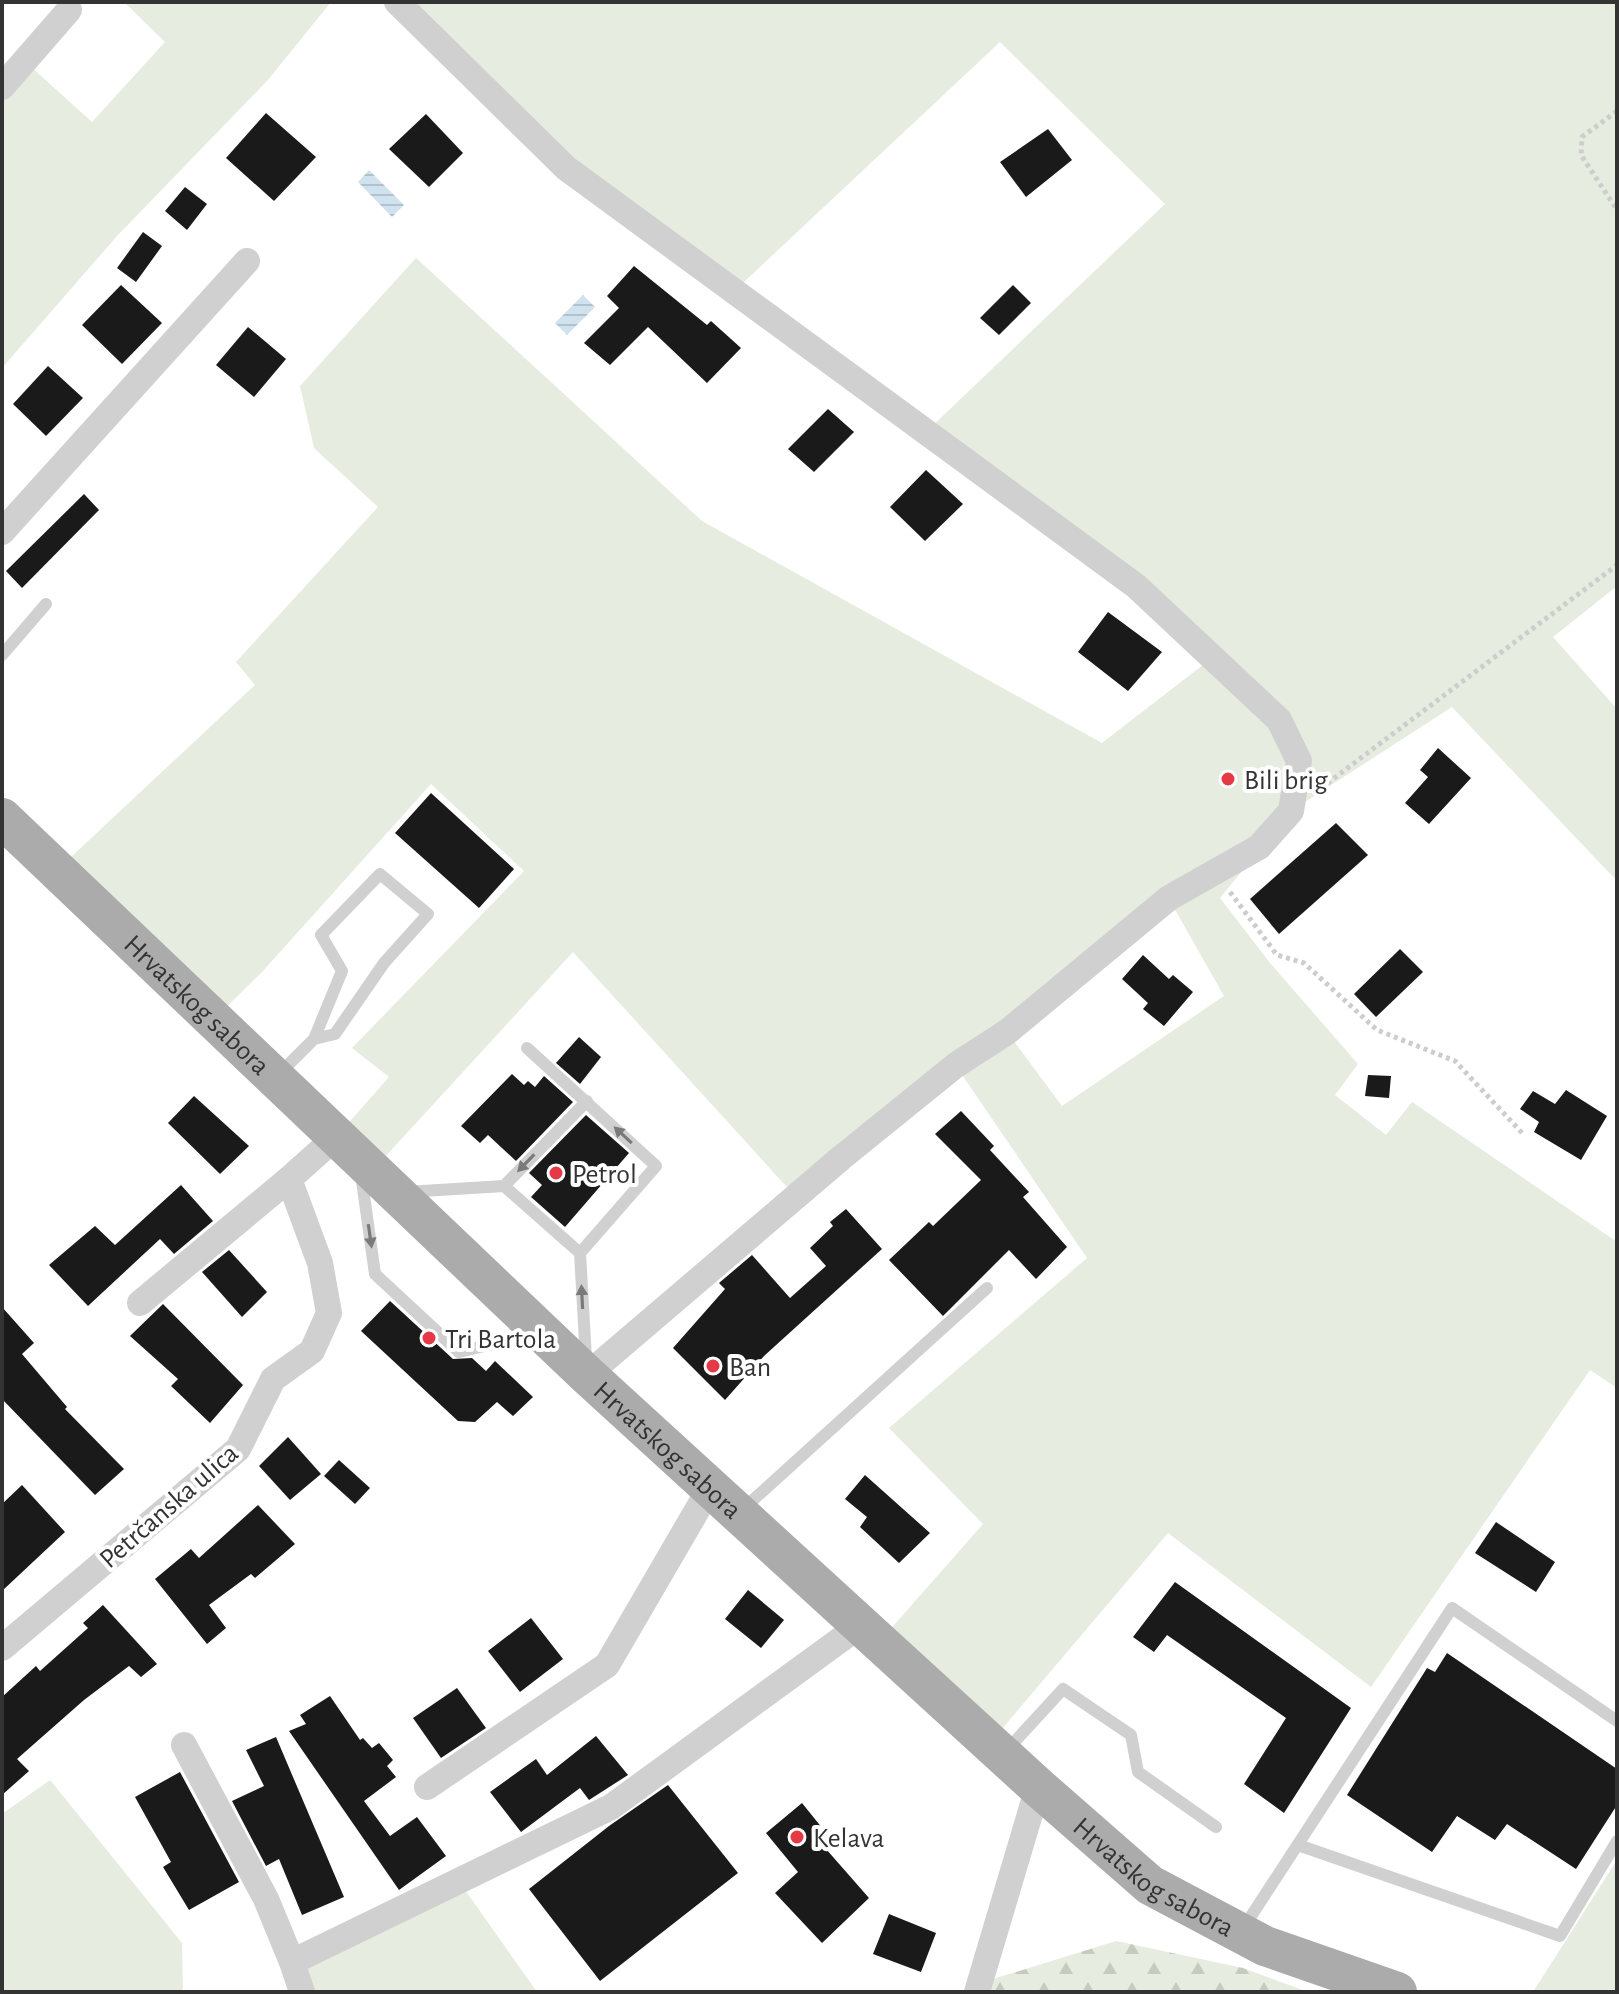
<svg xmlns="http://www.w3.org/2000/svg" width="1619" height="1994" viewBox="0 0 1619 1994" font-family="'Alegreya Sans',sans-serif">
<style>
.grass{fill:#e6ecdf;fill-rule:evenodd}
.forest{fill:url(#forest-firs)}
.water{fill:url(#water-rules)}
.building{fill:#1a1a1a}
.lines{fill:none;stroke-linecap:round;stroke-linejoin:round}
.path{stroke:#cdcdcd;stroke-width:5;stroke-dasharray:4 4;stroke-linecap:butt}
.service{stroke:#d0d0d0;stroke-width:12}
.minor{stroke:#d0d0d0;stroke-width:26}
.primary{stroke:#ababab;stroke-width:40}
.oneway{fill:#7a7a7a}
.poi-dot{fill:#e63946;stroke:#fff;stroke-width:3}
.labels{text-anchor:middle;stroke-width:8;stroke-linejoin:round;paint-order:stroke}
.poi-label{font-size:28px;fill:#333;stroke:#fff;text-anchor:start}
.street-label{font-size:28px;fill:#333;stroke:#fff}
</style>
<defs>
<pattern id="forest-firs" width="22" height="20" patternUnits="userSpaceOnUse" patternTransform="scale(2)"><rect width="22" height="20" fill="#e6ecdf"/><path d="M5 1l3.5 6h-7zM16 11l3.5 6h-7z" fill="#c6cbc0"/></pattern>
<pattern id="water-rules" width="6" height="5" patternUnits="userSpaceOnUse" patternTransform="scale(2)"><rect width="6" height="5" fill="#cfe2ee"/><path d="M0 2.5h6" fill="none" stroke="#b2c2cd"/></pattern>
</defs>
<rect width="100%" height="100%" fill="#fff"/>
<g class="grass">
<polygon points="124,2 331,2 267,81 117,236 2,368 2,96 30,66 92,122 165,42"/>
<path d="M393 2H1617V586L1553 637 1617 709V881L1452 707 1291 811 1220 898 1270 963 1358 1064 1335 1095 1386 1135 1412 1102 1617 1242V1388L1590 1370 1371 1687 1168 1533 990 1743 880 1641 983 1524 889 1428 1087 1258 956 1066 796 1197 573 952 372 1171 336 1137 389 1077 352 1048 524 871 431 784 262 972 214 1019 57 870 255 685 236 662 378 507 314 448 300 386 416 258 702 521 1102 743 1212 658 929 429 1165 204 1000 42 730 295ZM1169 899 1224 996 1062 1106 1007 1032Z"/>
<polygon points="50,1780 182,1943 183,1989 179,1992 2,1992 2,1814"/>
<polygon points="1617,1860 1617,1992 1533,1992"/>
<polygon points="458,1880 537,1992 302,1992 292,1962"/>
</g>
<polygon class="forest" points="1116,1941 1243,1968 1308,1992 977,1992 980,1983"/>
<g class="water">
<polygon points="369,170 404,205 392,217 358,182"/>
<polygon points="583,295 595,307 567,335 555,323"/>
</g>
<g class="building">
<polygon points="266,113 316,157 274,201 226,158"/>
<polygon points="426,114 463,153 429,187 389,149"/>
<polygon points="1048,129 1072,160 1026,197 1000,162"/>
<polygon points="185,187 207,204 187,230 165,211"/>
<polygon points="143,232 162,246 136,282 117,268"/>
<polygon points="634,266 707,325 711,321 741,348 707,383 648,327 610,365 584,343 619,308 607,296"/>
<polygon points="121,285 162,323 122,364 82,325"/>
<polygon points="1013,285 1031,303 999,335 980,318"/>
<polygon points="248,327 286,359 254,397 216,365"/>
<polygon points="48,366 83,398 46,436 13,404"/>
<polygon points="828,409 854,432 814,472 788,449"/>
<polygon points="926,470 963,504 925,541 890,507"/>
<polygon points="84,494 99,510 22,588 6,571"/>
<polygon points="1108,612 1162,652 1128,691 1078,652"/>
<polygon points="1438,748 1471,778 1429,824 1405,803 1428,777 1420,770"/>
<polygon points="431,793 514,869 479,908 395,833"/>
<polygon points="1336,823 1368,855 1279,934 1250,899"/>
<polygon points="1400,949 1423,972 1376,1017 1354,994"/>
<polygon points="1143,955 1169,979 1173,975 1193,992 1164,1026 1143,1009 1148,1003 1122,979"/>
<polygon points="579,1037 601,1057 580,1084 556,1063"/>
<polygon points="512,1074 524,1085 528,1081 535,1087 544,1076 573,1102 516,1161 488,1135 480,1143 461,1126"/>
<polygon points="1368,1075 1391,1076 1389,1098 1365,1096"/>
<polygon points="1566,1090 1607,1116 1581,1160 1534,1132 1539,1122 1520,1109 1533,1091 1555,1104"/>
<polygon points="194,1096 249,1146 220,1174 168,1123"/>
<polygon points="961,1111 994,1146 990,1150 1029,1192 1023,1197 1067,1247 1036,1279 1009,1250 943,1316 889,1260 929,1222 933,1226 981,1180 935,1134"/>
<polygon points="586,1115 629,1153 565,1227 531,1197 542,1185 529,1173"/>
<polygon points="181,1185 213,1221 174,1254 160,1239 88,1306 49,1265 95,1226 115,1245"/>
<polygon points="846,1209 882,1249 764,1356 725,1400 673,1348 725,1289 719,1283 752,1255 790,1298 826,1266 810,1248 833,1226 830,1222"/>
<polygon points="229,1250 267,1292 242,1317 202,1272"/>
<polygon points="390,1301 453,1359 472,1358 486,1371 495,1361 533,1397 513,1416 497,1402 475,1422 458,1421 361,1331"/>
<polygon points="163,1304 243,1385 210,1423 171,1386 178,1379 130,1336"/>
<polygon points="2,1307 34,1343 22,1354 67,1407 65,1409 124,1469 95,1495 2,1399"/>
<polygon points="288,1437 321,1474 290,1500 259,1466"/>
<polygon points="339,1460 370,1488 355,1504 324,1476"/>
<polygon points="865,1475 930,1533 899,1563 860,1527 867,1517 845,1499"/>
<polygon points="22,1485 65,1532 2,1591 2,1504"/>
<polygon points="258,1505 295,1544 255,1578 251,1574 209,1605 226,1628 207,1644 155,1579 191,1549 199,1558"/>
<polygon points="1496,1522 1555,1562 1536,1592 1475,1553"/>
<polygon points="1175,1582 1351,1708 1284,1813 1244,1784 1286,1718 1167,1635 1154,1652 1133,1637"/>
<polygon points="748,1590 784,1620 761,1648 725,1619"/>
<polygon points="103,1605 157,1664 141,1677 129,1666 84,1700 17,1759 29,1771 2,1795 2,1697 36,1666 40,1671 88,1628 83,1623"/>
<polygon points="531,1618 563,1659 520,1692 488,1651"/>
<polygon points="1447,1653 1617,1769 1617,1805 1576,1869 1507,1824 1495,1840 1457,1816 1432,1852 1347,1795 1427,1668 1435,1672"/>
<polygon points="457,1688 486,1728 441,1758 413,1718"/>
<polygon points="330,1696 360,1740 363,1738 372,1748 379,1743 393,1760 387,1766 396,1777 364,1801 390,1836 417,1817 446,1856 399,1890 289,1731 306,1724 300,1715"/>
<polygon points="596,1736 628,1775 589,1800 580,1788 521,1832 490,1792 536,1759 547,1775"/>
<polygon points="276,1737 344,1897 302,1915 279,1859 266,1866 232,1801 264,1786 246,1750"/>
<polygon points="180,1772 239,1882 189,1910 163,1867 171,1862 135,1797"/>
<polygon points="668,1785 738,1873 600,1981 529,1889 609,1826"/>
<polygon points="802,1803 827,1834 819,1841 869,1898 822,1943 775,1893 798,1872 766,1833"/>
<polygon points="889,1914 936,1933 921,1972 873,1954"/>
</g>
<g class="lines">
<g class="path">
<polyline points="1617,111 1582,137 1581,155 1617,210"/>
<polyline points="1321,788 1617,565"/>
<polyline points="1230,892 1277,955 1304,963 1377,1030 1455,1061 1524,1135"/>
</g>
<g class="service">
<polyline points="2,655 46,604"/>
<polyline points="527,1048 656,1166 580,1253"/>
<polyline points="280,1073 314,1039 335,1034 384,963 428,914 380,874 321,935 342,971 314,1039"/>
<polyline points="361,1174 375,1274 459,1352 534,1334"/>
<polyline points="504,1186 587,1101"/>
<polyline points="406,1192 504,1186 580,1253 586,1359"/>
<polyline points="743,1509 987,1288"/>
<polyline points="1007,1750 1063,1689 1131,1735 1138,1772 1216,1827"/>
<polyline points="1298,1845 1560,1936 1617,1841"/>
<polyline points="1244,1927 1452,1608 1617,1721"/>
</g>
<g class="minor">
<polyline points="397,2 566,168 1136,586 1279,720 1299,761 1291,811 1259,847 1169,898 1007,1032 956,1065 841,1158 587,1375"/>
<polyline points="2,87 69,10"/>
<polyline points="2,532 247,261"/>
<polyline points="140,1303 289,1179"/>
<polyline points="2,1648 238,1449 273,1379 312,1351 329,1313 320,1263 289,1179 336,1137"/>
<polyline points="184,1745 266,1899 292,1962"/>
<polyline points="427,1787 607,1665 710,1488"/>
<polyline points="302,1992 292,1962 611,1807 862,1624"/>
<polyline points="977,1992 1038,1787"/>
</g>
<path class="primary" id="s1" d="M2 818 587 1375 1038 1787 1150 1885 1265 1946 1397 1992"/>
</g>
<defs><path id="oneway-solid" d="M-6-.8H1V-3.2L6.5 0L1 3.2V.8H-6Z" transform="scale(2)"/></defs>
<g class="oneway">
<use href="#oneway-solid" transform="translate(623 1135) rotate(-137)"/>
<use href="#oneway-solid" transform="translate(526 1163) rotate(134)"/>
<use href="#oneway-solid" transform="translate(370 1236) rotate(82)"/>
<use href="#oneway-solid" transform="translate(582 1297) rotate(-93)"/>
</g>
<g class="poi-dot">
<circle cx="1228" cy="779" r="8"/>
<circle cx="556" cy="1173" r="8"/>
<circle cx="429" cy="1338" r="8"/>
<circle cx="713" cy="1366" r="8"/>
<circle cx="797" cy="1837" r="8"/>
</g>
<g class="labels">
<g class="poi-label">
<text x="1244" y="789">Bili brig</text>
<text x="572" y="1183">Petrol</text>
<text x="445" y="1348">Tri Bartola</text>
<text x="729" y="1376">Ban</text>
<text x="813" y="1847">Kelava</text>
</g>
<g class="street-label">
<text dy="10" stroke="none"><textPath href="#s1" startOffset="270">Hrvatskog sabora</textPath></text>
<text dy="10" stroke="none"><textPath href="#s1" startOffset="918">Hrvatskog sabora</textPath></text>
<text transform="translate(168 1505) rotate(-41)" y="10">Petrčanska ulica</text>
<text dy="10" stroke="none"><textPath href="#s1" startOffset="1566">Hrvatskog sabora</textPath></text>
</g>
</g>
<rect width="1619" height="1994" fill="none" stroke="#333333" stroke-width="8"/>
</svg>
